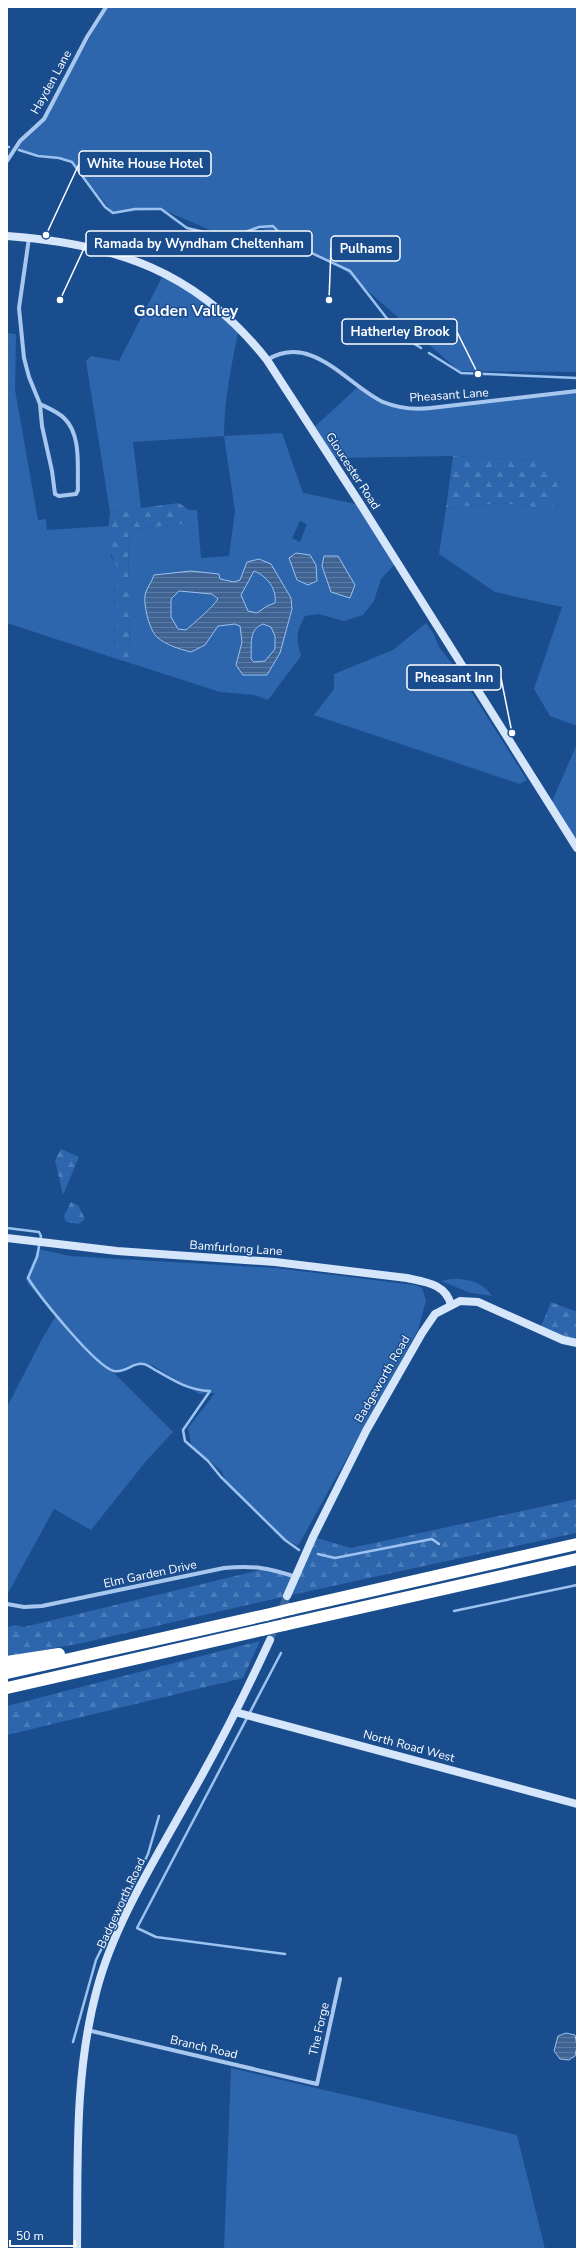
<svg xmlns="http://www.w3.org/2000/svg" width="584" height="2256" viewBox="0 0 584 2256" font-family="'Nunito Sans',sans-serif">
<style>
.green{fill:#2d66ad;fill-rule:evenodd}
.forest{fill:url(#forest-firs)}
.water{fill:url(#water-rules);stroke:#9bc2f0;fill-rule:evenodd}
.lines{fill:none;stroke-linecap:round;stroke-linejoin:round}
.stream{stroke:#9bc2f0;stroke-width:2.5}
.secondary-tunnel{stroke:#3c689f;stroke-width:8;stroke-dasharray:8 4;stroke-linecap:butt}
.street{stroke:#a8c7ee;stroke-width:4}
.secondary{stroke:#d5e5fa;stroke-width:8}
.highway{stroke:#fff;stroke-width:12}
.highway-bridge{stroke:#fff;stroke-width:12}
.labels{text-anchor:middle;stroke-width:3;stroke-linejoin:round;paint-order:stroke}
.street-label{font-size:12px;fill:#fff;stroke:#1a4d8e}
.district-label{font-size:16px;font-weight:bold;fill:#fff;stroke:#1a4d8e}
.leader{fill:none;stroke:#fff;stroke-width:1.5}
.callout-dot{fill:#fff;stroke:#1a4d8e;stroke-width:1.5}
.callout{fill:#1a4d8e;stroke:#fff;stroke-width:1.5}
.callout-label{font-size:13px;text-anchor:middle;font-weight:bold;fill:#fff}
</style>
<defs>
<pattern id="forest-firs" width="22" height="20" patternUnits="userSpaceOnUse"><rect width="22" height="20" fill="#2d66ad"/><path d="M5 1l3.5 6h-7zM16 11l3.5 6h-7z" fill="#4c7db9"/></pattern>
<pattern id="water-rules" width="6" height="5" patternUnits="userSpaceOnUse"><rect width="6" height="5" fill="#3f6392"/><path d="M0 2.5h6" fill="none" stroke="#5c7aa2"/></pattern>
</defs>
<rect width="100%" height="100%" fill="#1a4d8e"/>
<g class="green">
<polygon points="107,7 577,7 577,372 459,371 343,269 259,227 229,238 161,209 113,213 72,162 14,149 44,119"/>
<path d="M164 273 239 327C232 364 224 399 224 436L282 433 303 493 361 505 397 562 381 579 374 601 363 615 344 621 318 614 305 616C296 633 296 638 301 656L268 700 254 695 220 692 130 663 128 530 189 523V510H197L201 558 229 556 235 511 224 436 133 442 141 508 110 512 86 361 91 356 119 361ZM300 521 307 524 300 542 292 538Z"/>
<polygon points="7,333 16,334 15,390 38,520 46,519 47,530 109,526 111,557 117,566 117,659 7,623"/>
<polygon points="359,386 374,397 407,408 577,391 577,726 550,716 534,689 562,607 495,592 439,554 446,508 502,503 552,509 535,460 453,456 331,458 312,429"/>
<polygon points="426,623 433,633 439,647 460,674 527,780 520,784 314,715 334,689 334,674 393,650"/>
<polygon points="577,744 577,848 550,806"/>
<polygon points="38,1249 70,1256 275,1268 415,1285 422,1288 426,1301 418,1330 298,1546 275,1533 271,1524 227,1483 222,1472 209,1460 192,1448 188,1428 215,1393 199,1394 152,1365 141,1363 131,1368 113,1372 173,1432 147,1460 91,1530 54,1509 7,1595 7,1407 42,1339 57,1314 28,1284 26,1278"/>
<path d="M451 1279C469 1279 481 1281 492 1296L471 1293 441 1281Z"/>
<polygon points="231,2068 517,2135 545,2249 224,2249"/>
</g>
<g class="forest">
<polygon points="453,456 535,460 561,472 552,509 502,503 446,508"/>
<path d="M179 503 189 510V523L128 530 130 663 117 659V566C106 551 108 530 110 512Z"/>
<polygon points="61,1149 79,1157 63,1195 55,1160"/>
<polygon points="71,1202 78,1205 85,1219 79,1224 66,1222 64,1216"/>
<polygon points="551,1302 577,1312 577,1343 540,1329"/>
<polygon points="577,1499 577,1533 571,1534 287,1596 82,1643 7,1657 7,1627 15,1625 24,1627 268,1568 296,1577 313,1537 351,1548"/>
<polygon points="260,1641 243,1678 7,1735 7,1706"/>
</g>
<g class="water">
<polygon points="296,553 310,555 316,565 317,581 308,585 297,580 289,558"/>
<polygon points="324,556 338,556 355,585 350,598 331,592 322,566"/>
<path d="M259 559 271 564 291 598 292 609 280 653 267 675H243L236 665 242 642 240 626 235 624 218 626 205 645 191 652C179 649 166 645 157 637 149 630 142 601 146 592 148 586 152 582 154 575L191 571 219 574 220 579 234 582 240 580 247 562ZM254 571C267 576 277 589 275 603L267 606 257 613 248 611 241 595ZM179 591 212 594 218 599C212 608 195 622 186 630L178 629 171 617V599ZM263 624 271 627 275 636V649L265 661 254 662 251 659C252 644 248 630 263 624Z"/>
<polygon points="566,2033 575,2035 577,2046 575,2056 569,2060 560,2059 554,2051 558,2036"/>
</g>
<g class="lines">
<g class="stream">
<polyline points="7,147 9,147"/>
<polyline points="19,150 38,156 59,158 72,162 105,207 113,213 135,209 161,209 187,228 229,238 259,227 273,226 288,242 350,271 399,334 421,348"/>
<polyline points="429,353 461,373 577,378"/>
<path d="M7 1228 39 1232 41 1236 37 1257 28 1278C39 1296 96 1367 114 1371 126 1373 133 1362 143 1364 147 1364 153 1369 157 1371 174 1381 189 1390 210 1391L183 1430 185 1441 208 1461 221 1477 285 1540 299 1550"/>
<polyline points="318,1554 335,1558 432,1539 439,1544"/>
<polyline points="454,1611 577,1585"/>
<polyline points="281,1653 137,1928 156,1937 285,1954"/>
<polyline points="73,2042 96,1960 148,1854 159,1816"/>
</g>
<polyline class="secondary-tunnel" points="270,1640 287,1596"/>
<g class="street">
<polyline points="7,161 20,141 44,119 87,37 106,7"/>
<path d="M29 238 19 308 24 358 29 377 40 404 42 426 52 471 55 494 59 496 76 494 78 490C77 468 82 435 64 418 58 412 48 408 40 404"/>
<path d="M267 360C312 332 347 385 383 402 398 408 414 410 431 408L577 391"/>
<path d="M7 1604 24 1607 42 1606 224 1568C253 1565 269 1568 296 1577"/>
<polyline points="87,2030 317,2084 340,1979"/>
</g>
<g class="secondary">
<path d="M7 236C116 244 197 271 267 360L361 505 577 848"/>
<path d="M7 1238 117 1251 275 1262 407 1278C426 1282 446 1284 451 1305"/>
<polyline points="287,1596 313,1537 366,1431 422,1333 435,1314 460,1301 478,1302 563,1340 577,1343"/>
<polyline points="235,1712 577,1804"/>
<path d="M77 2249C78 2162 74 2073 97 1989 114 1924 156 1858 188 1800 218 1748 245 1694 270 1640"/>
</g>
<g class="highway">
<polyline points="291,1609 577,1544"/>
<polyline points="284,1625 577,1559"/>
<polyline points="7,1662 59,1654"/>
<polyline points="7,1673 266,1615"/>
<polyline points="7,1688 262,1630"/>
</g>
<g class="highway-bridge">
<polyline points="266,1615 291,1609"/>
<polyline points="262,1630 284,1625"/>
</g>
</g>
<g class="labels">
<g class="street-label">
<text transform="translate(51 82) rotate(-61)" y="4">Hayden Lane</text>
<text transform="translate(449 395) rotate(-4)" y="4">Pheasant Lane</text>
<text transform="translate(353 471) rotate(57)" y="4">Gloucester Road</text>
<text transform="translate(236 1248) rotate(4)" y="4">Bamfurlong Lane</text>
<text transform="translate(382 1379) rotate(-60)" y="4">Badgeworth Road</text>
<text transform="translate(150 1574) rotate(-12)" y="4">Elm Garden Drive</text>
<text transform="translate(409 1746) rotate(15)" y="4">North Road West</text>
<text transform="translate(121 1903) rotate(-65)" y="4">Badgeworth Road</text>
<text transform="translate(319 2029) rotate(-77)" y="4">The Forge</text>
<text transform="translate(204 2047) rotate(13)" y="4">Branch Road</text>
</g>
<g class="district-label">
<text x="186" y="316">Golden Valley</text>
</g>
</g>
<path class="leader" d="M46 235L79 164M60 300L86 244M329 300L331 248M478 374L457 332M512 733L501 678"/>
<g class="callout-dot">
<circle cx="46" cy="235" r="4"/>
<circle cx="60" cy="300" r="4"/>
<circle cx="329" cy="300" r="4"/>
<circle cx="478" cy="374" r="4"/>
<circle cx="512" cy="733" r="4"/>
</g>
<g class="callout">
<rect x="79" y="151" width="132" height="25" rx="4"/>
<rect x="86" y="231" width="226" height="25" rx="4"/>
<rect x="331" y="236" width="69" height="25" rx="4"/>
<rect x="342" y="319" width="115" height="25" rx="4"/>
<rect x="407" y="665" width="94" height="25" rx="4"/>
</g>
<g class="callout-label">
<text x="145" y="168">White House Hotel</text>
<text x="199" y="248">Ramada by Wyndham Cheltenham</text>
<text x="366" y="253">Pulhams</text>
<text x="400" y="336">Hatherley Brook</text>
<text x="454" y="682">Pheasant Inn</text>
</g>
<rect width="584" height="2256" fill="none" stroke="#ffffff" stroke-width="16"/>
<path d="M10 2240v6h65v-6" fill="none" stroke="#ffffff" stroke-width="2"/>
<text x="16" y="2240" font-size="12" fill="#ffffff" stroke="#1a4d8e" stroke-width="3" paint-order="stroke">50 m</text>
</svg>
